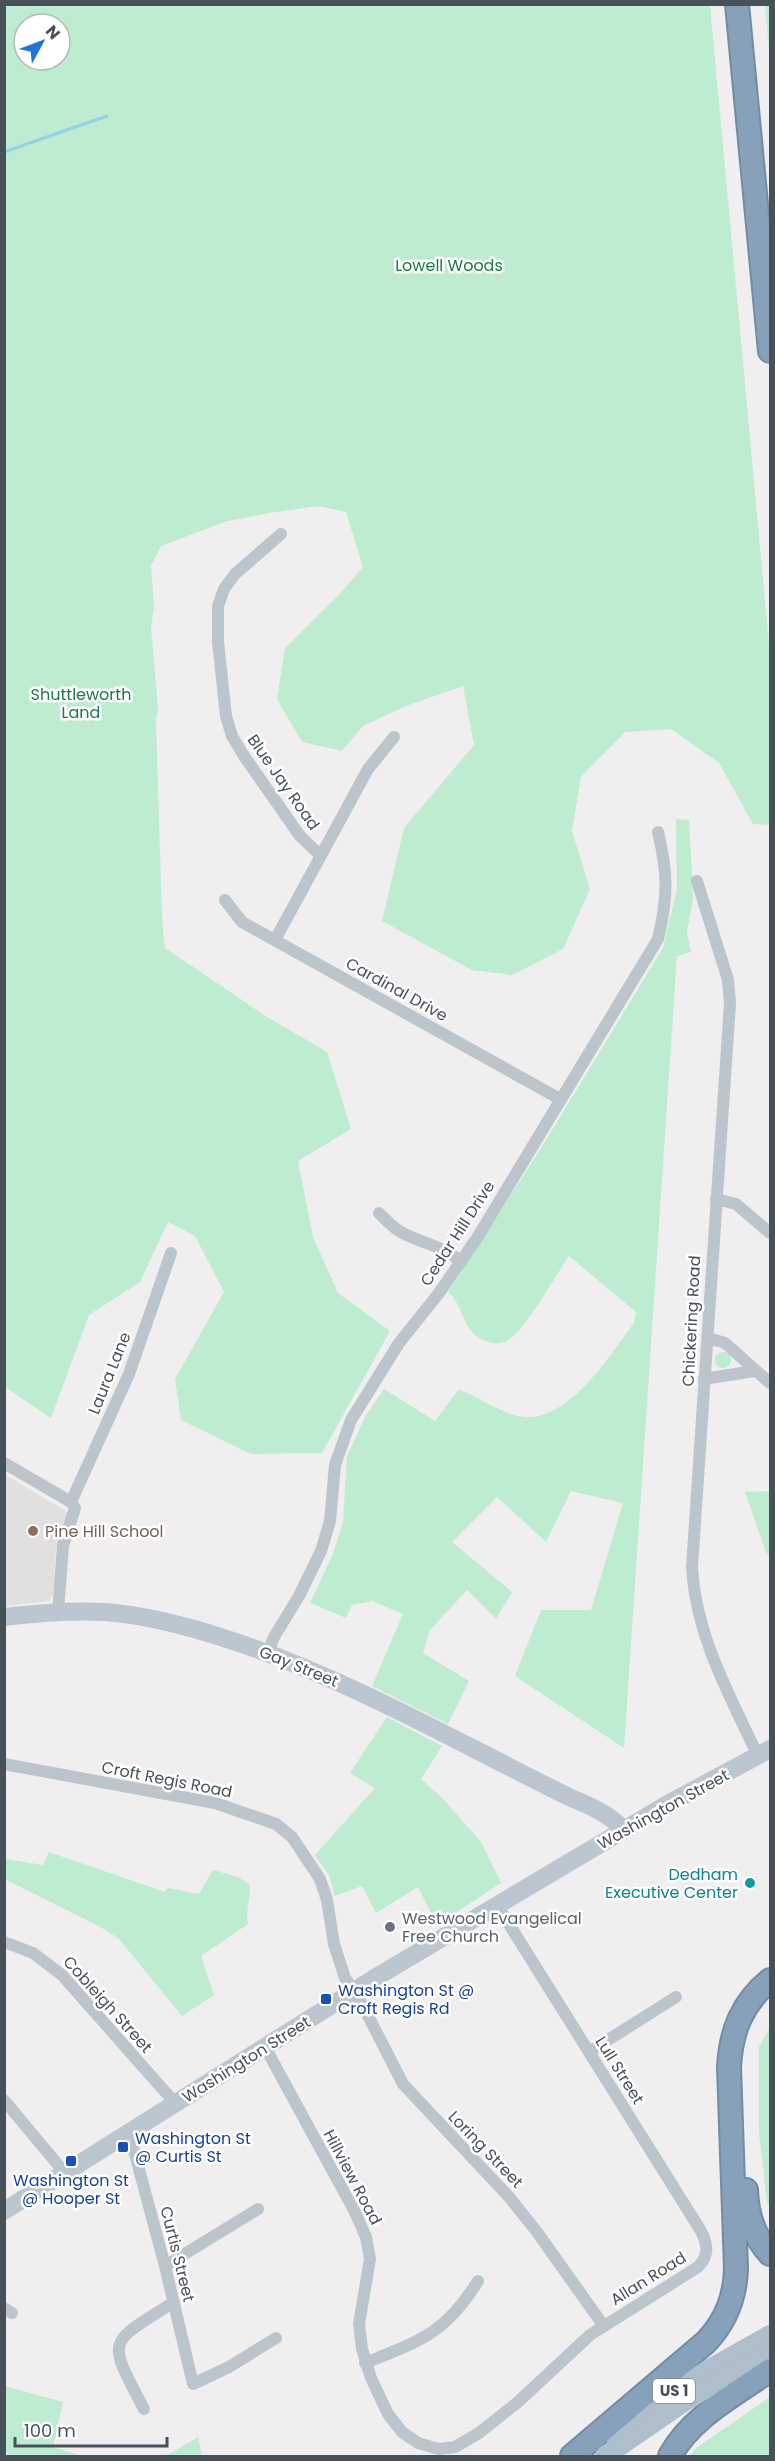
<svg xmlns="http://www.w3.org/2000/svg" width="775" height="2461" viewBox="0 0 775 2461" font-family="Poppins,sans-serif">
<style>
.education{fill:#e1dfdf}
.green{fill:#beecd0;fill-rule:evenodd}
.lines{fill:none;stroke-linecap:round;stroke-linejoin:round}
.stream{stroke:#8ed5e7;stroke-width:3}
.highway-casing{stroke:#738ca6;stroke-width:26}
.street{stroke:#bdc5cc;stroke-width:12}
.secondary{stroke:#bcc6d1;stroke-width:18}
.primary{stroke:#afbecb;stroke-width:20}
.highway{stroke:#88a1ba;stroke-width:22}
.education-dot{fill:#8d6e63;stroke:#fff;stroke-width:2}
.culture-dot{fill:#0f9aa8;stroke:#fff;stroke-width:2}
.worship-dot{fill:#6b7280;stroke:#fff;stroke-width:2}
.transit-dot{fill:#1a4fb4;stroke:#fff;stroke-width:2}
.labels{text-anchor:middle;stroke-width:5;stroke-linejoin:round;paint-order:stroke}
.shield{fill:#fff;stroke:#7e858c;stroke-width:1.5}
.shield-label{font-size:15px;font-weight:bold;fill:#47515a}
.park-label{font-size:16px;fill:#1c7749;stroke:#fff}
.street-label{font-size:16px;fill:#47515a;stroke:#fff}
.education-label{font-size:16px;fill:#785e54;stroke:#fff;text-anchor:start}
.culture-label{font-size:16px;fill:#0d838f;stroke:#fff;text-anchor:end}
.worship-label{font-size:16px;fill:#5b616d;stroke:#fff;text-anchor:start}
.transit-label{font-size:16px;fill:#164399;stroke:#fff;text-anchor:start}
</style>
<rect width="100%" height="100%" fill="#f0eeee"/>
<polygon class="education" points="4,1474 69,1513 56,1549 53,1595 49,1601 5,1606"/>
<g class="green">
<path d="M4 5H710L770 655V825L753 824 719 763 671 729 625 732 581 777 572 831 590 889 563 949 512 975 472 970 382 921 404 828 474 745 463 686 406 706 363 726 342 751 302 742 277 699 285 648 339 595 363 567 346 512 319 506 276 512 227 521 161 546 151 566 154 606 151 628 158 708 156 720 162 919 165 948 267 1017 327 1052 351 1129 298 1161 313 1237 338 1293 390 1331 322 1453 251 1454 181 1420 175 1379 224 1292 195 1236 168 1222 140 1282 89 1315 51 1418 5 1387ZM24 24H60V60H24Z"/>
<polygon points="765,5 770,5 770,61"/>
<path d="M676 819 689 820 693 899 687 932 691 952 677 956 624 1748 515 1676 541 1610H591L623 1503 571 1491 546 1542 497 1497 452 1542 512 1592 496 1619 467 1590 430 1630 423 1653 469 1681 448 1724 372 1686 403 1614 372 1601 352 1605 346 1618 310 1603 333 1554 343 1522 347 1456 365 1417 384 1389 435 1421 459 1389C475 1396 502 1413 518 1416 566 1427 610 1355 634 1323L636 1312 569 1256C557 1273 522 1336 505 1342 495 1345 483 1342 475 1335 462 1323 462 1304 448 1292L543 1145 663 948 677 889Z"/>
<circle cx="723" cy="1360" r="8"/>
<polygon points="770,1491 770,1554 767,1555 745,1492"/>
<polygon points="387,1717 442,1746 421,1779 444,1800 481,1842 501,1883 437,1925 418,1887 376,1913 362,1886 335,1896 329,1875 315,1855 375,1788 350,1773"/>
<path d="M49 1852 165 1892 168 1888 199 1894 213 1870 238 1877 250 1885C251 1898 245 1911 248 1924L201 1956 214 1995 182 2016 119 1939 99 1926 5 1879V1859L43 1865Z"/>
<polygon points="770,2027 770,2206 767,2203 759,2133 759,2047"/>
<polygon points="4,2386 63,2402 53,2447 82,2456 7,2456 8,2453 4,2452"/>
<polygon points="770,2397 770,2456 690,2456 696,2448"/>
<polygon points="198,2437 202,2456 166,2456"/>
</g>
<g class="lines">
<polyline class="stream" points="4,152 107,116"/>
<defs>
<g id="highway">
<polyline points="737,4 770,351"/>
<path d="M746 2190C747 2214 753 2236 770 2254"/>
<path d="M572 2456 706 2342C726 2321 735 2298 736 2269L729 2067C731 2031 742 2003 770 1980"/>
<path d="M670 2456C691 2417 736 2394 770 2370"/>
</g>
</defs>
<use href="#highway" class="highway-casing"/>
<g class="street">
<polyline points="281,534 235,574 224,589 218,606 218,642 226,716 232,736 244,756 300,836 320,855"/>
<path d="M697 881 728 980 730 1003 692 1567C696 1636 729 1694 758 1756"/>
<polyline points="225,900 242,922 560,1099"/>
<polyline points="275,940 368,769 394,737"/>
<polyline points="716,1199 736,1204 770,1233"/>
<path d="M379 1213C386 1220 392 1227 401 1232 420 1243 445 1246 461 1262"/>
<polyline points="708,1338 725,1343 770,1383"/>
<polyline points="704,1379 754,1371"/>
<polyline points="4,1463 71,1502 75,1508 63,1546 58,1611"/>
<polyline points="71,1502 129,1374 171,1253"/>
<path d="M268 1653 274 1637 299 1596 321 1551 330 1521 335 1465 351 1420 399 1343 439 1293 477 1238 658 939C668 897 668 873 658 832"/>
<polyline points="4,1764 215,1803 276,1824 292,1837 320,1879 327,1900 334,1944 345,1978 362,2004 403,2084 509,2197 537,2232 603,2325"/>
<polyline points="4,1942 33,1953 62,1975 175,2103"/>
<path d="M265 2047 355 2212 366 2237 370 2259 359 2324 362 2349 371 2378 388 2414 402 2432 418 2443 439 2449 455 2447 479 2433 518 2402 590 2335 698 2267C709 2256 708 2245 701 2231L497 1905"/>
<polyline points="589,2052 676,1997"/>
<polyline points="4,2100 64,2172"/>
<polyline points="129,2132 165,2266 193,2384 229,2367 276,2338"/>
<polyline points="165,2266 258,2209"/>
<polyline points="4,2308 12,2313"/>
<path d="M365 2363C420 2341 445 2334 478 2281"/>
<path d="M144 2409C106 2337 107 2345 174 2302"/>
</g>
<g class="secondary">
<path d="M4 1617C38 1613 70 1610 104 1612 148 1615 191 1627 233 1641 351 1680 459 1743 571 1798 591 1806 609 1814 624 1830"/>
<polyline points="4,2211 373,1979 666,1805 770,1749"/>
</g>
<g class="primary">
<polyline points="613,2434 708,2370 770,2335"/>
<polyline points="605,2456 685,2401 770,2351"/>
</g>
<use href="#highway" class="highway"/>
</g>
<circle class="education-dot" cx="33" cy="1531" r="6"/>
<circle class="culture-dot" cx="750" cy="1883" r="6"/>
<circle class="worship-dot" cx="390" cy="1927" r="6"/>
<g class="transit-dot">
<rect x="320" y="1993" width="12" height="12" rx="3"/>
<rect x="117" y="2141" width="12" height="12" rx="3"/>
<rect x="65" y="2155" width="12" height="12" rx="3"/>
</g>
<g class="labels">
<rect class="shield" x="653" y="2379" width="42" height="24" rx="4.5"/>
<g class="shield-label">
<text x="674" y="2396">US 1</text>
</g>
<g class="park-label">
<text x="449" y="271">Lowell Woods</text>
<text x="81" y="700">Shuttleworth<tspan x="81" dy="18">Land</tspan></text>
</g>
<g class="street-label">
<text transform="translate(284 782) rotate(55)" y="6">Blue Jay Road</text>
<text transform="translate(397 989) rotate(29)" y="6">Cardinal Drive</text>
<text transform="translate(457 1233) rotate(-57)" y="6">Cedar Hill Drive</text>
<text transform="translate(691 1321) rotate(-87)" y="6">Chickering Road</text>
<text transform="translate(109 1373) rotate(-68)" y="6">Laura Lane</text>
<text transform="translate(299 1666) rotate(22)" y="6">Gay Street</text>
<text transform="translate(167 1779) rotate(11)" y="6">Croft Regis Road</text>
<text transform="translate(663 1809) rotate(-29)" y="6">Washington Street</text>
<text transform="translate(108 2004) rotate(48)" y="6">Cobleigh Street</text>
<text transform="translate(246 2059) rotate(-32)" y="6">Washington Street</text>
<text transform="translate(620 2070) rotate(58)" y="6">Lull Street</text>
<text transform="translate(486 2149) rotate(46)" y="6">Loring Street</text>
<text transform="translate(353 2177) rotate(62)" y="6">Hillview Road</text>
<text transform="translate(178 2254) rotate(76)" y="6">Curtis Street</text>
<text transform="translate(648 2278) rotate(-32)" y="6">Allan Road</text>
</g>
<g class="education-label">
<text x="45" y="1537">Pine Hill School</text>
</g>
<g class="culture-label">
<text x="738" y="1880">Dedham<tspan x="738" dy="18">Executive Center</tspan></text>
</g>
<g class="worship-label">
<text x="402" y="1924">Westwood Evangelical<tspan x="402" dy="18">Free Church</tspan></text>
</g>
<g class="transit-label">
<text x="338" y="1996">Washington St @<tspan x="338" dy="18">Croft Regis Rd</tspan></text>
<text x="135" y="2144">Washington St<tspan x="135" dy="18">@ Curtis St</tspan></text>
<text x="71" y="2186" text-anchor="middle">Washington St<tspan x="71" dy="18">@ Hooper St</tspan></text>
</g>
</g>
<rect width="775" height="2461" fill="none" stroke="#47515a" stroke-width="12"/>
<g transform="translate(42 42) rotate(49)"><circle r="28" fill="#ffffff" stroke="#b5b9bd" stroke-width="1.5"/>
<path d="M0-4.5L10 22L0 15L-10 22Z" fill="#2372d5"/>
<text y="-9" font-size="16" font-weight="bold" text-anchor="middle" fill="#47515a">N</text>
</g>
<path d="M15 2437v9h152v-9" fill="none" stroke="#47515a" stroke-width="3"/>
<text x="24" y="2437" font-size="18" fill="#47515a" stroke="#ffffff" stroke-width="4.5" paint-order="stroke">100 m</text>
</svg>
